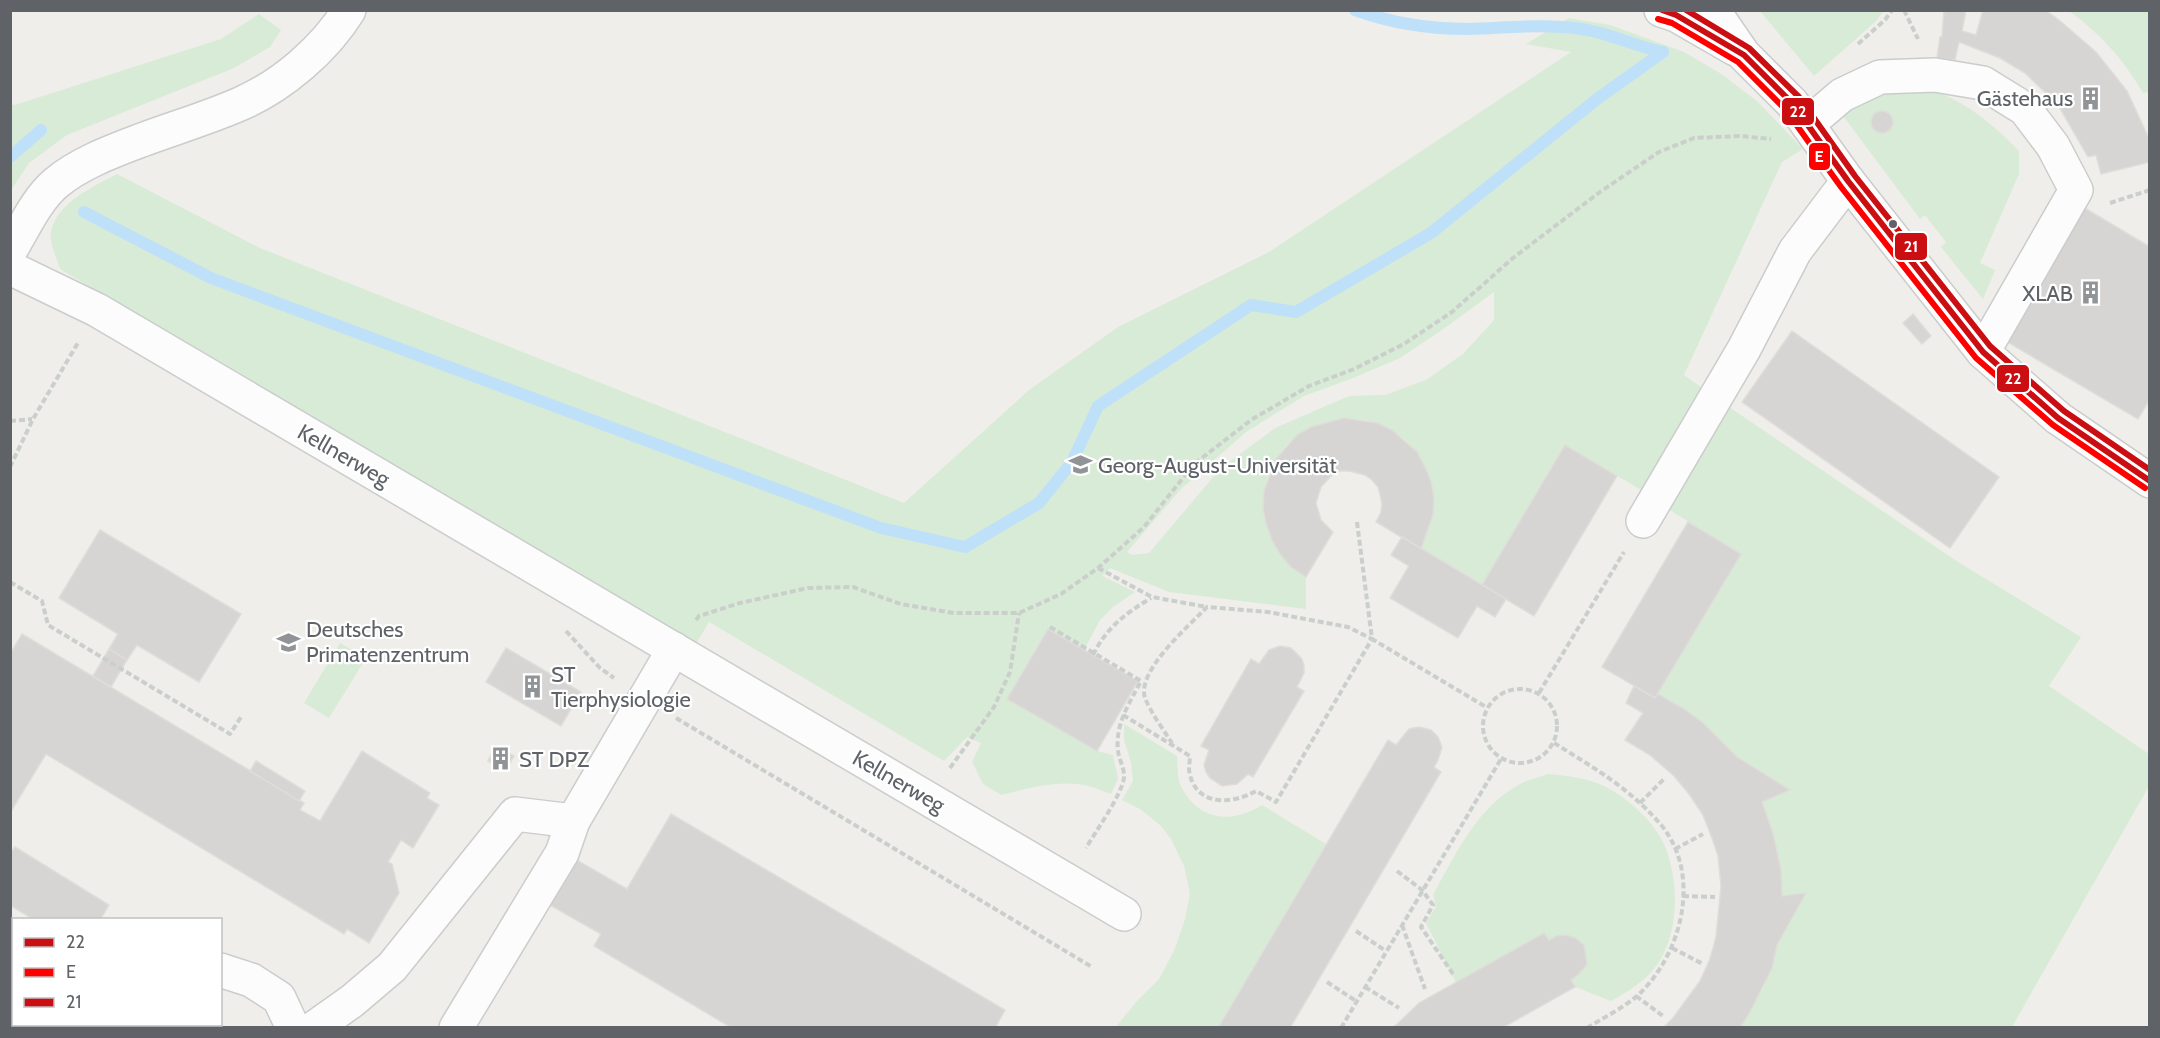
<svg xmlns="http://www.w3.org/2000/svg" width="2160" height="1038" viewBox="0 0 2160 1038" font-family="Cabin,sans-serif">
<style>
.green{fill:#d8ebd6;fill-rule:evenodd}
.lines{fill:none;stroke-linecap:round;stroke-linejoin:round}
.stream{stroke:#bfe0f9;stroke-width:12}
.building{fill:#d6d5d3;stroke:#deddd9;stroke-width:1.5}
.minor-casing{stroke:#cbcccc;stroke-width:36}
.path{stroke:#cacfcc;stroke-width:4;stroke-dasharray:6 3;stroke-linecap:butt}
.minor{stroke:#fdfcfc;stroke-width:33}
.bus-1-casing{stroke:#fff;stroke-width:10}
.bus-2-casing{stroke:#fff;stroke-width:10}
.bus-3-casing{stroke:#fff;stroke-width:10}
.bus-1{stroke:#cb0e11;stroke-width:6}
.bus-2{stroke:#f00;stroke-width:6}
.bus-3{stroke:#cb0e11;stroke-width:6}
.bus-dot{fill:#5f6368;stroke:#fff;stroke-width:2}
.labels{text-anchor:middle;stroke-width:4.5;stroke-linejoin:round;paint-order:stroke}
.poi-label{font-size:22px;fill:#5f6368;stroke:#fff;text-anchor:start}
.street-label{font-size:22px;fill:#5f6368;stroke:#fff}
.line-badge{stroke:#fff;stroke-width:2}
.badge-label{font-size:16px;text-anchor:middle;font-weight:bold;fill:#fff}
</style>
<rect width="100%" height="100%" fill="#efeeea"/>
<g class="green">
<polygon points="1760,11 1884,11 1875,22 1814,76"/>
<path d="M2069 11H2149V92L2143 93C2124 60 2101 34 2069 11Z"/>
<polygon points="259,14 281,30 270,47 234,68 67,135 29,163 11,190 11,104 15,105 221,39"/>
<path d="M1569 18 1610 25 1684 52 1723 75 1758 102 1803 149 1782 162 1684 375 1702 388 1643 491 1565 445 1482 585 1421 549C1425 538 1431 526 1433 515 1435 501 1433 487 1428 475 1395 386 1268 408 1263 502 1262 534 1281 560 1306 577V609L1169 592 1110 568 1102 576 1135 592 1113 607 1100 620 1084 650 1008 699 1097 751 1113 755 1118 779 1111 794C1104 792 1096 788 1089 786 1060 779 1029 788 1001 795L983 784 972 762 981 743 967 737 944 761 709 622 694 647 670 630 60 269C57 259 49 242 51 232 57 202 93 187 117 174L260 248 904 503 1029 390 1118 327 1269 252 1571 52 1526 44ZM1494 292V320L1463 354 1426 380 1385 395 1349 396 1275 428 1220 469 1149 553 1132 555 1127 552 1181 489 1246 432 1304 396 1353 378 1400 358 1442 330Z"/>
<path d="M1907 84C1917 87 1929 89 1939 93 1969 104 1997 128 2019 151V174L1980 263 1995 270 1983 299 1941 247 1946 242 1925 215 1920 219 1838 109Z"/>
<path d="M1726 405 1958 562 2081 637 2049 686 2149 754V786L2012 1027H1740L1762 990 1772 968 1777 945 1806 893 1782 896C1781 863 1773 834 1762 802L1790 790 1737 757 1702 722 1658 694 1741 554 1665 507Z"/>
<polygon points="340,643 366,658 329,718 304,703"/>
<path d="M1124 724 1177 756C1178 765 1177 776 1180 784 1196 820 1231 825 1262 805L1326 844 1218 1027 1115 1028 1137 1001 1159 979 1174 951 1185 919 1190 893 1184 866 1171 839 1161 826 1140 809 1122 800 1133 781 1131 763 1124 740Z"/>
<path d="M1548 774C1568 776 1589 778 1606 787 1629 799 1657 824 1666 849 1680 885 1679 941 1652 971 1641 984 1625 993 1611 1001L1575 987 1571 980 1578 975 1587 964 1584 945C1572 935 1563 933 1549 940L1544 933 1456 983 1426 923 1436 907 1433 895C1456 854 1477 806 1522 783 1530 779 1540 777 1548 774Z"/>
</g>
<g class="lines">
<g class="stream">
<path d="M1355 10C1391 23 1429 29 1468 29 1504 28 1539 24 1574 28 1606 31 1633 46 1663 52"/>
<polyline points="10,157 41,130"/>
<polyline points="84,212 211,278 881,528 965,547 1039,503 1072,462 1098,406 1251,305 1296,312 1431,233 1597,99 1663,52"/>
</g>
</g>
<g class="building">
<polygon points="1944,10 1966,10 1962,31 1976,35 1983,10 2045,10 2059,20 2096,52 2127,91 2150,141 2150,162 2101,174 2096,155 2088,157 2058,105 2025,73 2000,58 1959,42 1955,60 1937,58 1940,37 1942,37"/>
<circle cx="1882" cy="122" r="11"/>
<polygon points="2083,207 2150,247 2150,399 2138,419 2004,340"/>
<polygon points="1913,314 1931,336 1922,344 1903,323"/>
<polygon points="1792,331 1999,477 1950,548 1742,402"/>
<polygon points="1344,418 1377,423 1392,430 1417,452 1425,467 1431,482 1434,499 1433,515 1421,549 1376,522 1381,512 1382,503 1378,487 1372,480 1365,475 1349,471 1340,471 1332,475 1321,487 1316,503 1321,520 1333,532 1306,577 1291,567 1280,554 1272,540 1266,524 1263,508 1264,491 1275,460 1297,435 1311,427"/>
<polygon points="1565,445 1617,476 1534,616 1482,585"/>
<polygon points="1688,522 1741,554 1655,698 1602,667"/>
<polygon points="100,530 241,614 199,682 137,645 127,660 109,649 118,634 59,598"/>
<polygon points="1402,537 1506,599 1495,617 1477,606 1458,638 1390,598 1409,566 1391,555"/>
<polygon points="1048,629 1138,681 1097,751 1007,699"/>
<polygon points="22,634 304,803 300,810 320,821 362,751 430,793 427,798 439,805 413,848 401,840 388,862 392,864 399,893 369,943 347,929 344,934 46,754 10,813 10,654"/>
<polygon points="1280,646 1291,648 1302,659 1304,666 1304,673 1297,687 1304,691 1253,777 1248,774 1237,784 1222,786 1210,778 1206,772 1204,765 1209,750 1201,746 1251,659 1259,664 1269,650"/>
<polygon points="506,648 581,692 561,726 486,682"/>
<polygon points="109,649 127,660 111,687 93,676"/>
<polygon points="1634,686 1655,698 1658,694 1684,709 1702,722 1737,757 1790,790 1762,802 1773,833 1781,870 1782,896 1806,893 1777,945 1772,968 1750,1012 1740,1028 1663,1028 1673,1018 1700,981 1710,959 1716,937 1721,886 1718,856 1712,838 1703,815 1689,794 1674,776 1650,755 1625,740 1643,713 1626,703"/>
<polygon points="1419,727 1431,730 1438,737 1442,747 1438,760 1434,767 1441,772 1290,1028 1218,1028 1388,740 1396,745 1409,729"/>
<polygon points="496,746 514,756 505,771 488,761"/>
<polygon points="256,761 305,791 299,801 250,771"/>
<polygon points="671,814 1005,1010 995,1028 732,1028 594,946 601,934 548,904 575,859 627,889"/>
<polygon points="15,847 109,905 100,920 34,920 10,905 10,854"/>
<polygon points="1544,933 1549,940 1557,936 1566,935 1575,938 1584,945 1587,964 1578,975 1571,980 1575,987 1502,1028 1393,1028 1419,1003"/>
<polygon points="10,994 14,996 14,1024 60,1024 65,1028 10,1028"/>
<polygon points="101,1024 160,1024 158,1028 99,1028"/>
</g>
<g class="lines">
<defs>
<g id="minor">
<polyline points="1661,10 1676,15 1735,49"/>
<polyline points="1713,10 1744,55 1792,103 1848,181 1983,352 2058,418 2150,481"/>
<polyline points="1808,124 1842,95 1880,77 1935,75 1983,83 2025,109 2053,146 2076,190 1983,352"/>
<path d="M10 251C24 228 36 200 56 183 80 163 113 151 142 140 174 128 208 118 240 104 282 86 325 49 349 10"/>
<polyline points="10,268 97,310 1124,914"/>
<polyline points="1643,521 1744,349 1795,251 1848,181"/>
<polyline points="220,970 251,980 279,998 293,1028"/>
<polyline points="314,1028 352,1001 392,967 515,814 573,821 674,649"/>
<polyline points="456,1028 562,853 573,821"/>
</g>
</defs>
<use href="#minor" class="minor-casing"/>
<g class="path">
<polyline points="1904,10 1918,39"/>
<polyline points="1858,44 1885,20 1892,10"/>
<polyline points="2110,203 2150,190"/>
<polyline points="10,421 32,419"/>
<polyline points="10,467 33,419 79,341"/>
<polyline points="1357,522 1372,639 1486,707"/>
<polyline points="1098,568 1152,597 1207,607"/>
<polyline points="10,582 42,601 48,625 230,734 241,717"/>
<polyline points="696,620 699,616 740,603 808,588 853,587 901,604 954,613 1019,613 1061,594 1098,568 1144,527 1194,464 1251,420 1309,386 1354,369 1404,344 1452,312 1513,258 1600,192 1659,152 1694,138 1740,136 1771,139"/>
<path d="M1050 627 1141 681C1129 704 1115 724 1118 751 1119 760 1125 769 1124 778 1121 796 1096 831 1086 848"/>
<polyline points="566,631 600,668 614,678"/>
<path d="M1093 655C1106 628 1126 613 1151 598"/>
<circle cx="1520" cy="726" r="37"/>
<polyline points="1539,693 1624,552"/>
<path d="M1123 715 1190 756C1190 762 1188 769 1190 775 1198 807 1233 804 1256 791L1276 802 1372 639 1348 627 1268 612 1207 607C1190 625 1136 671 1145 698 1151 713 1163 729 1172 743"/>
<polyline points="676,718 1092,967"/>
<path d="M1554 743C1593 767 1632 790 1662 826 1702 876 1682 955 1637 996 1623 1008 1603 1018 1587 1028"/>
<polyline points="950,768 994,707 1010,672 1019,613"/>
<polyline points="1640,803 1664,779"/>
<polyline points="1675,849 1703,834"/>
<polyline points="1397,871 1422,890 1433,905 1421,927 1453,974"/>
<polyline points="1683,896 1715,897"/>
<polyline points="1402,925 1425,989"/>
<polyline points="1356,931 1386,951"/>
<polyline points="1672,948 1703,964"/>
<polyline points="1327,982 1356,1001"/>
<polyline points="1365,987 1399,1008"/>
<polyline points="1636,996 1663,1016"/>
<polyline points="1341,1028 1501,759"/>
</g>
<use href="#minor" class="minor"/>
<defs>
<polyline id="bus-1" points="1662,10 1676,15 1744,55 1792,103 1848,181 1983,352 2058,418 2150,481"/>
<polyline id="bus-2" points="1658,19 1672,23 1738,62 1785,109 1841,187 1976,358 2053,425 2145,488"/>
<polyline id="bus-3" points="1686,10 1749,48 1799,97 1855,176 1990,346 2064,411 2150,470"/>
</defs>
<use href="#bus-1" class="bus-1-casing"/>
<use href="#bus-2" class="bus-2-casing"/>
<use href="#bus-3" class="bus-3-casing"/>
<use href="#bus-1" class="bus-1"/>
<use href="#bus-2" class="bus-2"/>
<use href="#bus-3" class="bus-3"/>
</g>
<defs>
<symbol id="building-bare" viewBox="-9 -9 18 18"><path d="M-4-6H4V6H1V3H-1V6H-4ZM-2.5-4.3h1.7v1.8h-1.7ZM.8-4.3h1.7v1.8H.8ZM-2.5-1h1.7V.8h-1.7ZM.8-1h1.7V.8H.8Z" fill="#919496" stroke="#fff" stroke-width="2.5" paint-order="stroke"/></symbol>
<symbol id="university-bare" viewBox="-9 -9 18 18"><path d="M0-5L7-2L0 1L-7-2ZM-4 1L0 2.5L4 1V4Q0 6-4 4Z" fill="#919496" stroke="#fff" stroke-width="2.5" paint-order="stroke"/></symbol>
</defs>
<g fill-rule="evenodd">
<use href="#building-bare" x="2074" y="82" width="33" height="33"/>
<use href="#building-bare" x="2074" y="276" width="33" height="33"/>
<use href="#university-bare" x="1064" y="448" width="33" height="33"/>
<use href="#university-bare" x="272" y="626" width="33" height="33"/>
<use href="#building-bare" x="516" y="670" width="33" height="33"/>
<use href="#building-bare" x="484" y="742" width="33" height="33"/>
</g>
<circle class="bus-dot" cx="1893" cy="224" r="5"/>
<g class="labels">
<g class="poi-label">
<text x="2073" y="106" text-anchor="end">Gästehaus</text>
<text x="2073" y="301" text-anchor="end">XLAB</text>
<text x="1098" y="473">Georg-August-Universität</text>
<text x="306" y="637">Deutsches<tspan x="306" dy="25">Primatenzentrum</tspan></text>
<text x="551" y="682">ST<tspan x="551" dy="25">Tierphysiologie</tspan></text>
<text x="519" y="767">ST DPZ</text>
</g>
<g class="street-label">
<text transform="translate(344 455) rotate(30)" y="8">Kellnerweg</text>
<text transform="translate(899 781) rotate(30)" y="8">Kellnerweg</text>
</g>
</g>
<g class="line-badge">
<rect x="1781" y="97" width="34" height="29" rx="6" fill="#cb0e11"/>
<rect x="1808" y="142" width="23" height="29" rx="6" fill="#f00"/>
<rect x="1894" y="232" width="34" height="29" rx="6" fill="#cb0e11"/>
<rect x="1996" y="364" width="34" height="29" rx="6" fill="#cb0e11"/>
</g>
<g class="badge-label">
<text x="1798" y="117">22</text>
<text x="1819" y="162">E</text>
<text x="1911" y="252">21</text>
<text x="2013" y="384">22</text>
</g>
<rect width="2160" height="1038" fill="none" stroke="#5f6368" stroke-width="24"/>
<rect x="12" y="918" width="210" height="108" fill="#ffffff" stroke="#bfc1c3" stroke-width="1.5"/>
<rect x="24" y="938" width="30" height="9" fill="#cb0e11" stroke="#bfc1c3" stroke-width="1.5"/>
<text x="66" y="948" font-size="18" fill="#5f6368">22</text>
<rect x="24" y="968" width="30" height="9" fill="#ff0000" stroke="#bfc1c3" stroke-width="1.5"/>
<text x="66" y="978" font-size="18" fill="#5f6368">E</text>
<rect x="24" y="998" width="30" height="9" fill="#cb0e11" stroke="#bfc1c3" stroke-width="1.5"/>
<text x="66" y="1008" font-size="18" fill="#5f6368">21</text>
</svg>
